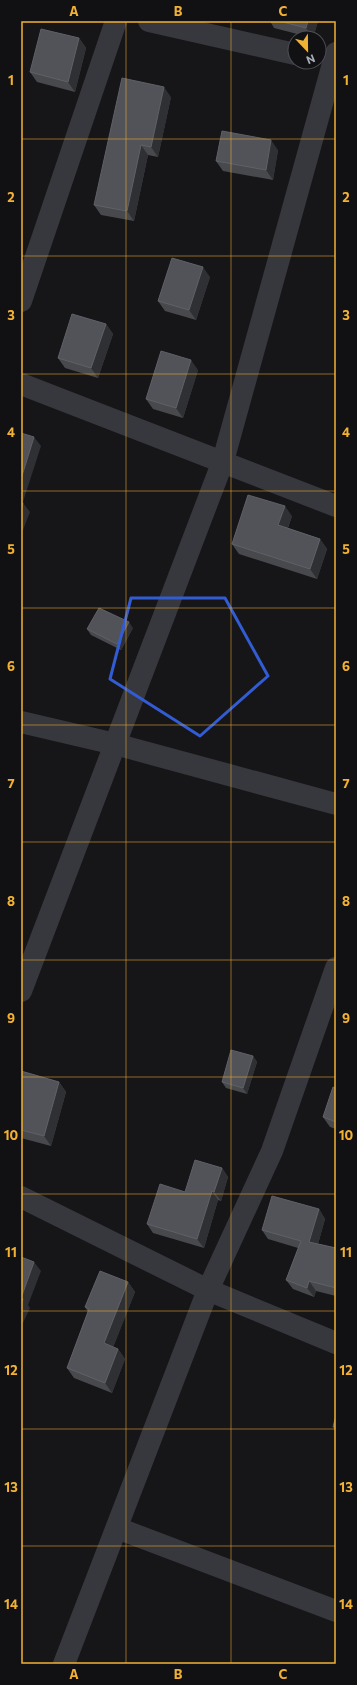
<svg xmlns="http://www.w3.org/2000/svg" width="357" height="1685" viewBox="0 0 357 1685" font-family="Commissioner,sans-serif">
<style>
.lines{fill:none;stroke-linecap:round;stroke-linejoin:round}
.minor{stroke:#37383d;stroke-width:22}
.wall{fill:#47494d}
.shaded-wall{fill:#2f3033}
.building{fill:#525359;stroke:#5f6168}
.marked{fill:none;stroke:#325cd3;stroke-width:3;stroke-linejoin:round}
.grid{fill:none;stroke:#f2b134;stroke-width:1;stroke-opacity:0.55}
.neatline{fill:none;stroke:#f2b134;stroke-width:1.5}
.grid-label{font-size:13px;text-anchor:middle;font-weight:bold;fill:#f2b134}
</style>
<rect width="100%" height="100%" fill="#161618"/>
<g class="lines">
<g class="minor">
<polyline points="149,21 295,54"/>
<polyline points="21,301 116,21"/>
<polyline points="21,384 336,506"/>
<polyline points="21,722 115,744 336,804"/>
<polyline points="21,991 223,461 336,53"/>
<polyline points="21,1197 208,1290 336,1343"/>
<polyline points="117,1528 336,1611"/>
<polyline points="64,1664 208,1290 272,1151 336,968"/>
</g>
</g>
<g class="wall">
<polygon points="270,21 318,21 313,38 274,28"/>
<polygon points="79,38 86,48 75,92 37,82 30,72"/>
<polygon points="171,97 158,157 148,155 134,221 101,215 94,205"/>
<polygon points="278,150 273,180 223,171 216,161"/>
<polygon points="210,277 196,320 165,311 158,301"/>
<polygon points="106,324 113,334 98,378 65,368 58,358"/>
<polygon points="198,370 183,418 153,409 146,399"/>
<polygon points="292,516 288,528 320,539 327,549 317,579 239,554 232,544"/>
<polygon points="133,628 121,650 91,635 87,629"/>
<polygon points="253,1056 257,1062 247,1094 226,1088 222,1082"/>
<polygon points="21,1071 59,1082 66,1092 51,1146 21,1138"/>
<polygon points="336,1088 336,1129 330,1127 323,1117"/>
<polygon points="222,1168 228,1177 221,1201 218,1200 204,1248 153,1233 147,1224 185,1192"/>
<polygon points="319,1209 325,1219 318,1244 336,1248 336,1296 316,1291 314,1297 293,1289 286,1280 298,1248 268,1239 262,1230"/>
<polygon points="128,1282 135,1292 113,1347 118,1349 125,1359 112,1393 74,1378 67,1368 88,1312 85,1307"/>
<polygon points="336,1415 336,1431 333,1427"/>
</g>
<g class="shaded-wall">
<polygon points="308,21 318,21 313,38 306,28"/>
<polygon points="79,38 86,48 75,92 68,82"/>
<polygon points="164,87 171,97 158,157 151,147"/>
<polygon points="271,140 278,150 273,180 266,170"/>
<polygon points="141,145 148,155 134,221 127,211"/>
<polygon points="203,267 210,277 196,320 189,310"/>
<polygon points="106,324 113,334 98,378 91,368"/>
<polygon points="191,360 198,370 183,418 176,408"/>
<polygon points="34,437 41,446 21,508 21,479"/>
<polygon points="23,503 30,512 21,535 21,509"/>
<polygon points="285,506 292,516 285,535 278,525"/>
<polygon points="320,539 327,549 317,579 310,569"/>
<polygon points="129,622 133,628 121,650 117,644"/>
<polygon points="253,1056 257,1062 247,1094 243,1088"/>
<polygon points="59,1082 66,1092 51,1146 44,1136"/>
<polygon points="222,1168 228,1177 221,1201 214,1192"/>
<polygon points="212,1191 218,1200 204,1248 197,1239"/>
<polygon points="319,1209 325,1219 316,1251 309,1242"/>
<polygon points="34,1262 41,1271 28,1305 30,1308 21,1327 21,1298"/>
<polygon points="309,1281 316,1291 314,1297 307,1288"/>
<polygon points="128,1282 135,1292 111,1353 104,1343"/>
<polygon points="118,1349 125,1359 112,1393 105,1383"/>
</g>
<g class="building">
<polygon points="279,21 308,21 306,28"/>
<polygon points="41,29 79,38 68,82 30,72"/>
<polygon points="122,78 164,87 151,147 141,145 127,211 94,205"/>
<polygon points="222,131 271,140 266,170 216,161"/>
<polygon points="172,258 203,267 189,310 158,301"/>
<polygon points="72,314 106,324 91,368 58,358"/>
<polygon points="161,351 191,360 176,408 146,399"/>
<polygon points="21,433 34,437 21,479"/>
<polygon points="248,495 285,506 278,525 320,539 310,569 232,544"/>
<polygon points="21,502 23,503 21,509"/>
<polygon points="99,608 129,622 117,644 87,629"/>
<polygon points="231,1050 253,1056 243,1088 222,1082"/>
<polygon points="21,1071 59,1082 44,1136 21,1130"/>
<polygon points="333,1087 336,1088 336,1122 323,1117"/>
<polygon points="195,1160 222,1168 214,1192 212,1191 197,1239 147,1224 160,1184 185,1192"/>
<polygon points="272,1196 319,1209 309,1242 336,1248 336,1288 309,1281 307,1288 286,1280 301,1241 262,1230"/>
<polygon points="21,1257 34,1262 21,1298"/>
<polygon points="100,1271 128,1282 104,1343 118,1349 105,1383 67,1368 89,1309 85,1307"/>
<polygon points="21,1298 23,1299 21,1304"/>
<polygon points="336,1415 336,1427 333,1427"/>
</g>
<path class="marked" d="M131 598H225L268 676 200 736 110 679Z"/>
<path class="grid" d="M126 21V1664M231 21V1664M21 139H336M21 256H336M21 374H336M21 491H336M21 608H336M21 725H336M21 842H336M21 960H336M21 1077H336M21 1194H336M21 1311H336M21 1429H336M21 1546H336"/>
<rect width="357" height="1685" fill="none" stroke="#111113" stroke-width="44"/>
<g transform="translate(307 50) rotate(158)"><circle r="19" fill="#111113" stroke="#4d4f55"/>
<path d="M0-3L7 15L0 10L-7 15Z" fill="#f2b134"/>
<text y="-6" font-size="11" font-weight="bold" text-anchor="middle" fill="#a8adb8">N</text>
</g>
<rect x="22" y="22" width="313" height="1641" class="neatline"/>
<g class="grid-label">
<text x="74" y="16">A</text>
<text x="178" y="16">B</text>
<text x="283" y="16">C</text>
<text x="11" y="85">1</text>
<text x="346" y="85">1</text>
<text x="11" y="202">2</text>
<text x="346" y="202">2</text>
<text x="11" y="320">3</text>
<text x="346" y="320">3</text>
<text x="11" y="437">4</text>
<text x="346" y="437">4</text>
<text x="11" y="554">5</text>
<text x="346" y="554">5</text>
<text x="11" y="671">6</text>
<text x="346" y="671">6</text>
<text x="11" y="788">7</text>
<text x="346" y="788">7</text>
<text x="11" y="906">8</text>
<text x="346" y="906">8</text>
<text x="11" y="1023">9</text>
<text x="346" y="1023">9</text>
<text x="11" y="1140">10</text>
<text x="346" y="1140">10</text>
<text x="11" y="1257">11</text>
<text x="346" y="1257">11</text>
<text x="11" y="1375">12</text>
<text x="346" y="1375">12</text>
<text x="11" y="1492">13</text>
<text x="346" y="1492">13</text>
<text x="11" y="1609">14</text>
<text x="346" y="1609">14</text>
<text x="74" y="1679">A</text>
<text x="178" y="1679">B</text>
<text x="283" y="1679">C</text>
</g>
</svg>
